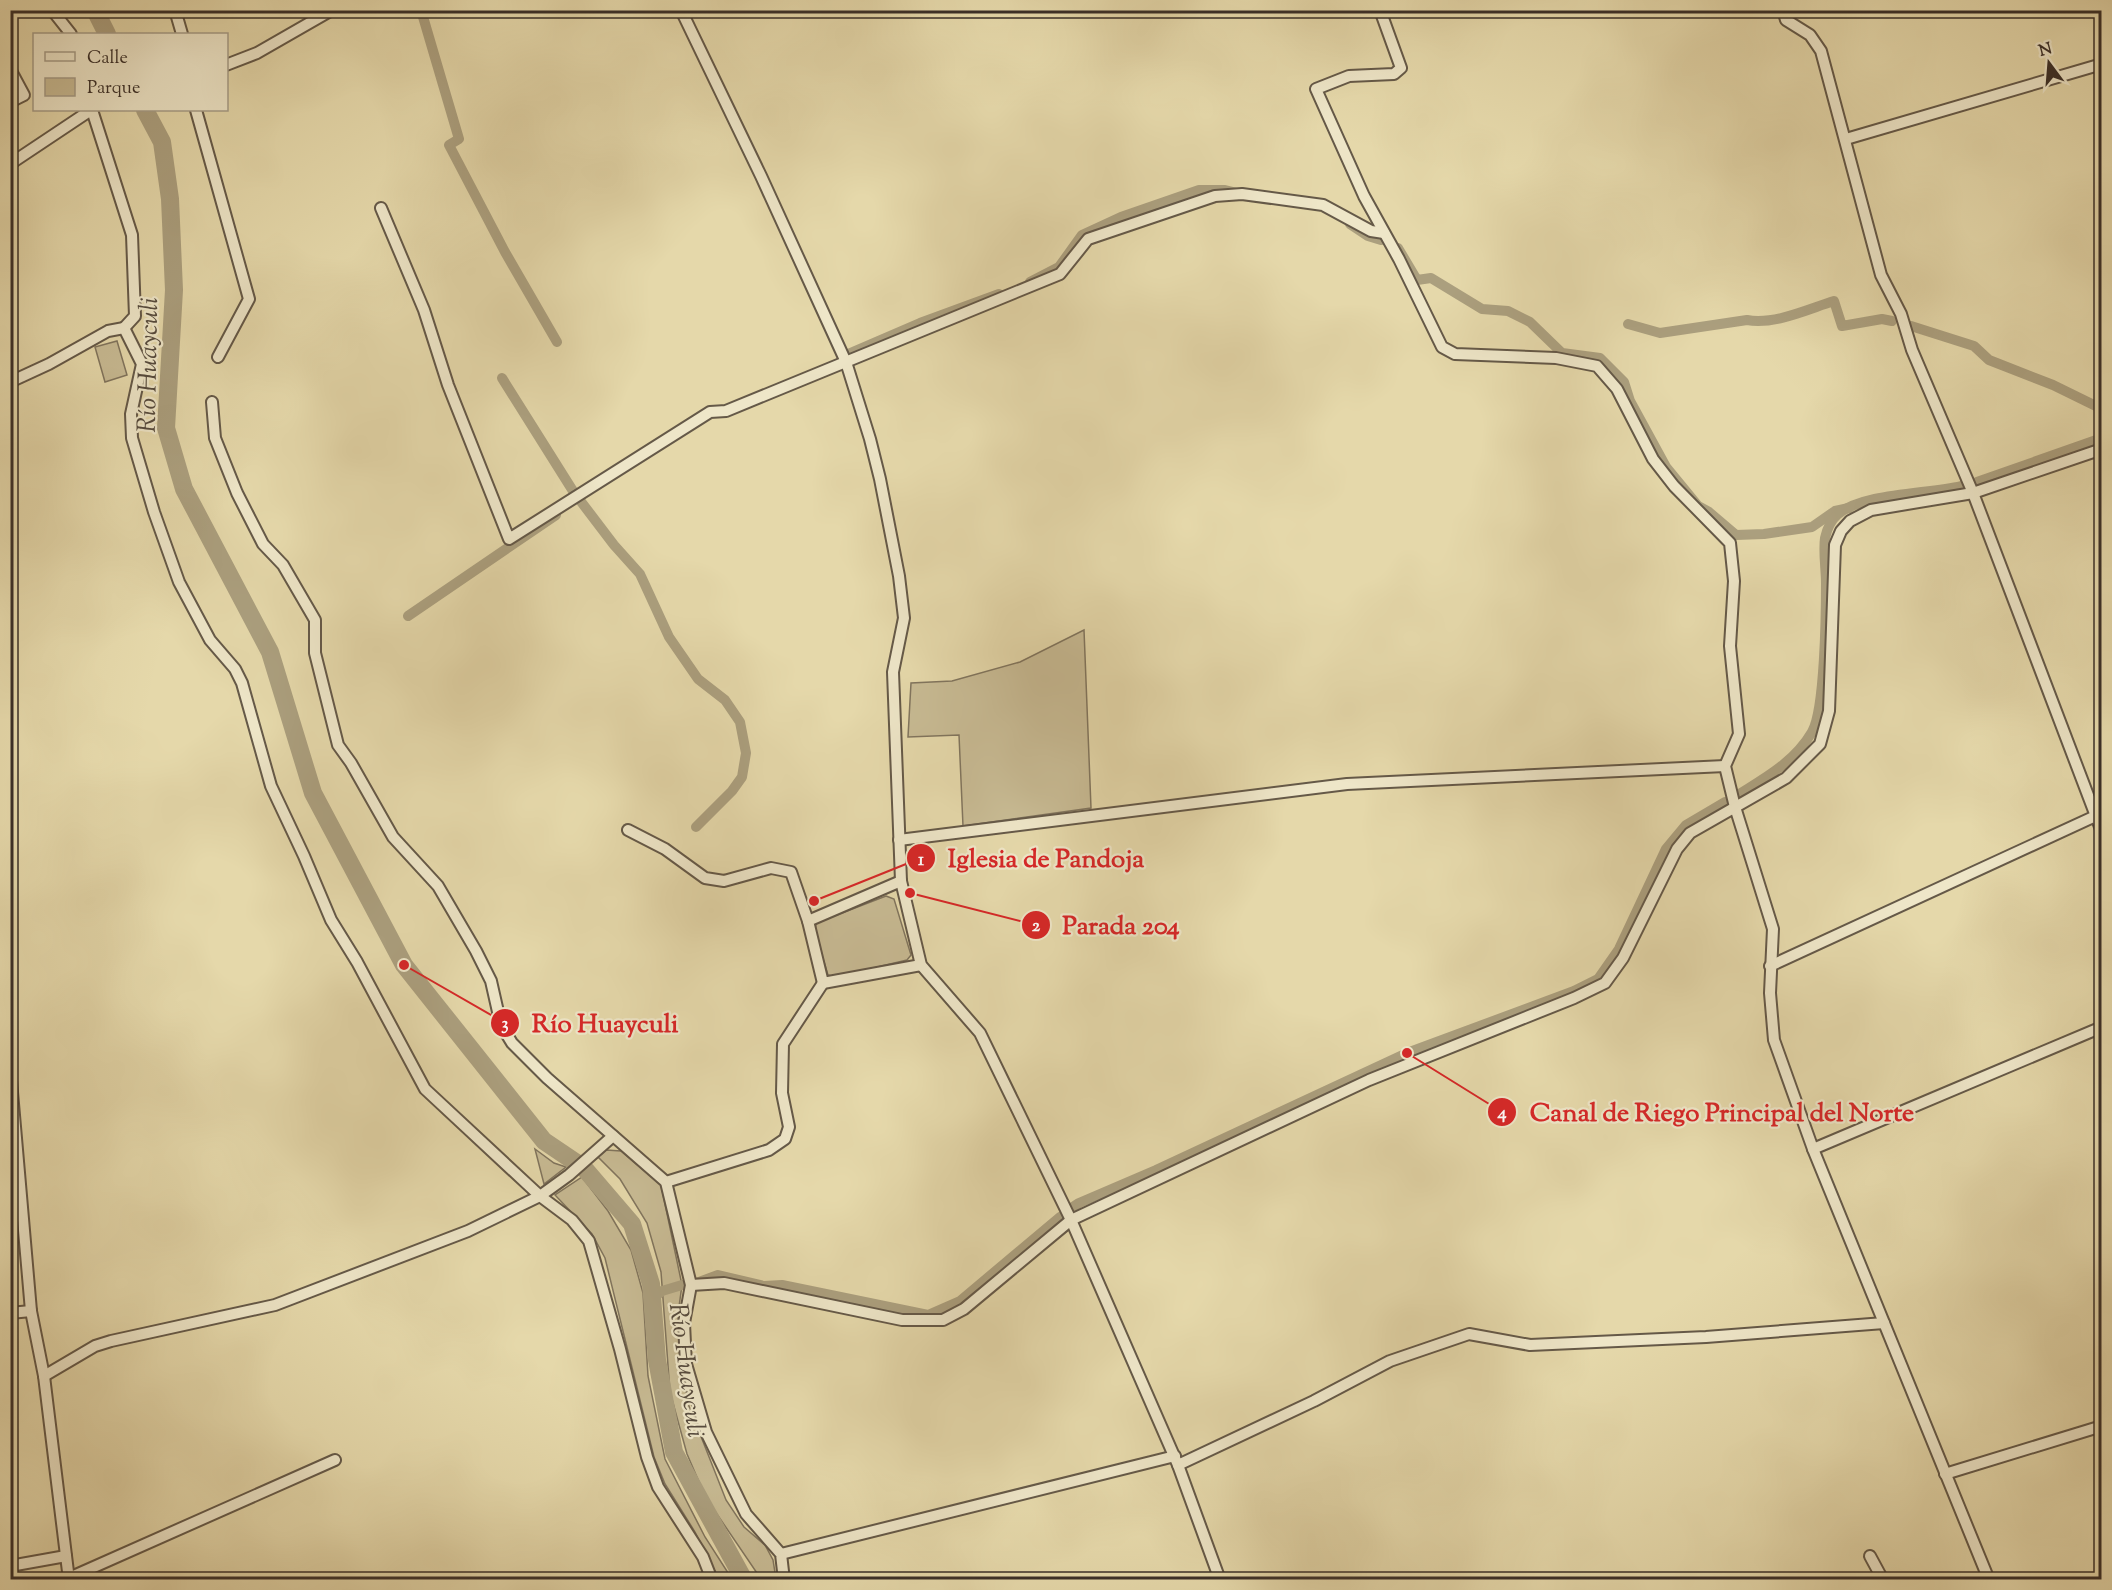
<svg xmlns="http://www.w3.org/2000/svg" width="2112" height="1590" viewBox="0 0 2112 1590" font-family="'Sorts Mill Goudy',serif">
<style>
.green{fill:#c8bb94;stroke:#81755e;stroke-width:1.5}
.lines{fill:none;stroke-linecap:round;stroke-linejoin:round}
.canal{stroke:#ab9f7e;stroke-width:10}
.river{stroke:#ab9f7e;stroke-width:18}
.minor-casing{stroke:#655948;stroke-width:14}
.minor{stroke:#eee6c8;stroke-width:10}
.labels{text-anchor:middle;stroke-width:4.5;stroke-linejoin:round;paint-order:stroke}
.water-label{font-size:26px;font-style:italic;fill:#564b3e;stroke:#eee6c8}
.leader{fill:none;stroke:#d62828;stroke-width:2}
.callout-dot{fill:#d62828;stroke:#eee6c8;stroke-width:2}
.mark-label{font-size:18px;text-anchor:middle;font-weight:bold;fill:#fff}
.callout-label{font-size:26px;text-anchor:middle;font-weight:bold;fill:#d62828;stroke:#eee6c8;stroke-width:4.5;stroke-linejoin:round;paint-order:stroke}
</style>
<rect width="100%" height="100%" fill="#e5d8aa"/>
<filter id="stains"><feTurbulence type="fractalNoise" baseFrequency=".00333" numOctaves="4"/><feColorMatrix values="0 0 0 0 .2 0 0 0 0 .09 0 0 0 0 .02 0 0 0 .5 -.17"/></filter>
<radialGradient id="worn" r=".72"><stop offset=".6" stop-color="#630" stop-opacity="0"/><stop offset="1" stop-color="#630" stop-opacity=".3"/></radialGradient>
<g class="green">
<polygon points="117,341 127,375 105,382 95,347"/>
<polygon points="1084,630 1091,808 963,826 959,735 908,737 911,683 952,681 1020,662"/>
<polygon points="886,896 894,899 911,955 907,960 835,977 828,975 815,932 816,923"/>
<polygon points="535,1149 554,1163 566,1167 544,1184"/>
<polygon points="606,1150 621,1151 661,1185 682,1285 678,1314 680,1360 689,1406 726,1500 744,1527 765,1545 773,1560 776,1579 761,1579 706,1498 687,1454 670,1392 661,1272 647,1223 620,1179 598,1157"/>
<polygon points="582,1177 608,1211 631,1250 643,1293 648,1376 665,1459 705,1537 732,1579 719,1579 695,1532 665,1484 654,1457 605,1258 592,1234 555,1195"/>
</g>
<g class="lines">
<g class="canal">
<polyline points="421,10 459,139 449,145 505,252 557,342"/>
<polyline points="1350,224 1368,236 1381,240"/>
<polyline points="1398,248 1417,280 1431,278 1482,309 1508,311 1530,322 1562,353 1600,358 1624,382 1630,401 1666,467 1698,506 1709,512 1736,535 1764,534 1812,527 1835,511 1849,508"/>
<polyline points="1030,282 1059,267 1082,235 1121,217 1199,190 1225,190 1237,193"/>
<path d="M1628 324 1660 333 1747 320C1775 325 1808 309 1834 301L1842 326 1882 319 1892 321"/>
<polyline points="1911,326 1974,346 1989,360 2053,385 2102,409"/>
<polyline points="848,354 920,323 999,294"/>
<polyline points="502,378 573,491"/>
<polyline points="1977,482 2102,438"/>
<polyline points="579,499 614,545 640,574 669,637 698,679 725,700 740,722 746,753 742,777 732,791 696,827"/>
<polyline points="408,616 556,515"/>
<path d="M1741 793C1768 776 1795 761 1812 732 1825 710 1826 612 1826 583 1826 569 1823 552 1825 538 1827 529 1831 520 1838 514 1864 493 1927 494 1961 486"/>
<polyline points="1073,1207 1079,1203 1156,1170 1407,1053 1574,991 1598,979 1619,949 1666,849 1686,825 1725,802"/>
<polyline points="652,1299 662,1291 682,1285 691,1285 718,1275 764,1286 782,1285 928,1315 960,1301 1060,1217"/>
</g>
<g class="river">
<polyline points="95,10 107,34"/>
<polyline points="145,110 162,142 170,199 174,290 166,428 184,489 270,652 313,793 404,965 544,1141 584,1168 632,1224 651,1284 657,1360 674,1452 744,1580"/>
</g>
<defs>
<g id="minor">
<polyline points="52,10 71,34"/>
<polyline points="175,10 182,34"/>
<polyline points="681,10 761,176 846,362 870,439 880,479 899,576 904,618 893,672 901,881 921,965 980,1033 1071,1220 1178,1465 1220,1580"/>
<polyline points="1380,10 1401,68 1394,74 1349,76 1316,89 1364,196 1399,259 1442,347 1455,354 1556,358 1597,366 1617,389 1653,459 1674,486 1730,543 1734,581 1730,646 1739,734 1725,766 1735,807 1773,929 1770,993 1774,1040 1813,1149 1989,1580"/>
<polyline points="1783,10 1786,20 1810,35 1821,51 1881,275 1901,314 1912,350 1973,493 2102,832"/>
<polyline points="226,65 257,53 332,10"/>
<polyline points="10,69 24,95 10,102"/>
<polyline points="92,110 132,235 135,316 124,328"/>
<polyline points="196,110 249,299 218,357"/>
<polyline points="1846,139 2102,64"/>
<polyline points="10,164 91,110"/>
<polyline points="381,208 424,310 448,385 509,539 710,412 726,411 1060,274 1088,239 1215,196 1242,194 1323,205 1371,231 1384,233"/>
<polyline points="10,382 49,364 108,331 124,328 142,364 131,414 132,438 154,512 179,582 210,640 235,669 242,683 271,786 304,856 331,920 357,962 425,1089 540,1196 572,1220 589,1241 620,1349 647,1457 658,1487 703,1557 712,1580"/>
<polyline points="212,402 215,438 237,493 263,544 283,565 315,620 315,653 338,745 351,763 393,837 438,886 476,951 491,981 501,1025 512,1043 547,1078 666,1182 691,1285 684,1323 686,1364 706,1432 746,1514 781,1554 784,1580"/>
<polyline points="628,830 665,849 705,878 724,881 771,868 791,872 808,921"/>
<polyline points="899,840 1347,784 1725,766"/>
<polyline points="901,881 808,921 823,983 921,965"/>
<polyline points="1770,966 2102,813"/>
<polyline points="10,1069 31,1311 44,1376 69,1580"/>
<polyline points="1813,1149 2102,1027"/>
<polyline points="666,1182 769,1150 785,1139 789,1127 782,1093 783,1044 823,983"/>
<polyline points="691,1285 724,1283 902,1320 943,1320 964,1309 1071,1220 1369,1080 1574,998 1605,983 1623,958 1677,849 1690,833 1786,778 1820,744 1829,711 1835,545 1841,531 1850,521 1871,510 1973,493 2102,449"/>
<polyline points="10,1313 31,1311"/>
<polyline points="44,1376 95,1346 111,1341 275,1305 468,1231 540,1196 569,1175 613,1136"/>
<polyline points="1178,1465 1314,1401 1390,1361 1469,1334 1530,1345 1706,1337 1884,1323"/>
<polyline points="1945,1474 2102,1426"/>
<polyline points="781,1554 1175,1456"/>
<polyline points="1870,1556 1883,1580"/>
<polyline points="10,1566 66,1556"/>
<polyline points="69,1578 335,1460"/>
</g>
</defs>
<use href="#minor" class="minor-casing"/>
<use href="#minor" class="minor"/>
</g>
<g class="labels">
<g class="water-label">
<text transform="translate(147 365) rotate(-89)" y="9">Río Huayculi</text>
<text transform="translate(688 1370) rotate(82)" y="9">Río Huayculi</text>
</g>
</g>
<path class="leader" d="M814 901L921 858M910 893L1036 925M404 965L505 1023M1407 1053L1502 1112"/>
<g class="callout-dot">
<circle cx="814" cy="901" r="6"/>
<circle cx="910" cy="893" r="6"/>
<circle cx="404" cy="965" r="6"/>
<circle cx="1407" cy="1053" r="6"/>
<circle cx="921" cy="858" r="15"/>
<circle cx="1036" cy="925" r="15"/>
<circle cx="505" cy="1023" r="15"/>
<circle cx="1502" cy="1112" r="15"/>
</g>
<g class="mark-label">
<text x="921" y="865">1</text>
<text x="1036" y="931">2</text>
<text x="505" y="1029">3</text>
<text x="1502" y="1118">4</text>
</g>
<g class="callout-label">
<text x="1046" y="867">Iglesia de Pandoja</text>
<text x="1121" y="934">Parada 204</text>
<text x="605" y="1032">Río Huayculi</text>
<text x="1722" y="1121">Canal de Riego Principal del Norte</text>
</g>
<rect width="2112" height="1590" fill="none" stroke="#e5d8aa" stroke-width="36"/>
<rect x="12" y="12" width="2088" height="1566" fill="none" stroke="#3a2f28" stroke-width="3"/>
<rect x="18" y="18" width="2076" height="1554" fill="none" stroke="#3a2f28" stroke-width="1.5"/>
<rect x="33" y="33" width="195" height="78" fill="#eee6c8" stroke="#a69d88" stroke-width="1.5"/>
<rect x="45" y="52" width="30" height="9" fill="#eee6c8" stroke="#a69d88" stroke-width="1.5"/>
<text x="87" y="63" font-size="18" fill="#3a2f28">Calle</text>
<rect x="45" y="78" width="30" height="18" fill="#c8bb94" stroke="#a69d88" stroke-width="1.5"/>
<text x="87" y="93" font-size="18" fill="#3a2f28">Parque</text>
<g transform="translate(2049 63) rotate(344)" stroke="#eee6c8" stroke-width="4.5" paint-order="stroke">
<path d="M0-4.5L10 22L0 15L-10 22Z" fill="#3a2f28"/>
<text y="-9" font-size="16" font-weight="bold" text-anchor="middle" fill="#3a2f28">N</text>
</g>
<rect width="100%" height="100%" filter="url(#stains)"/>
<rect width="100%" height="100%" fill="url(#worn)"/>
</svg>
